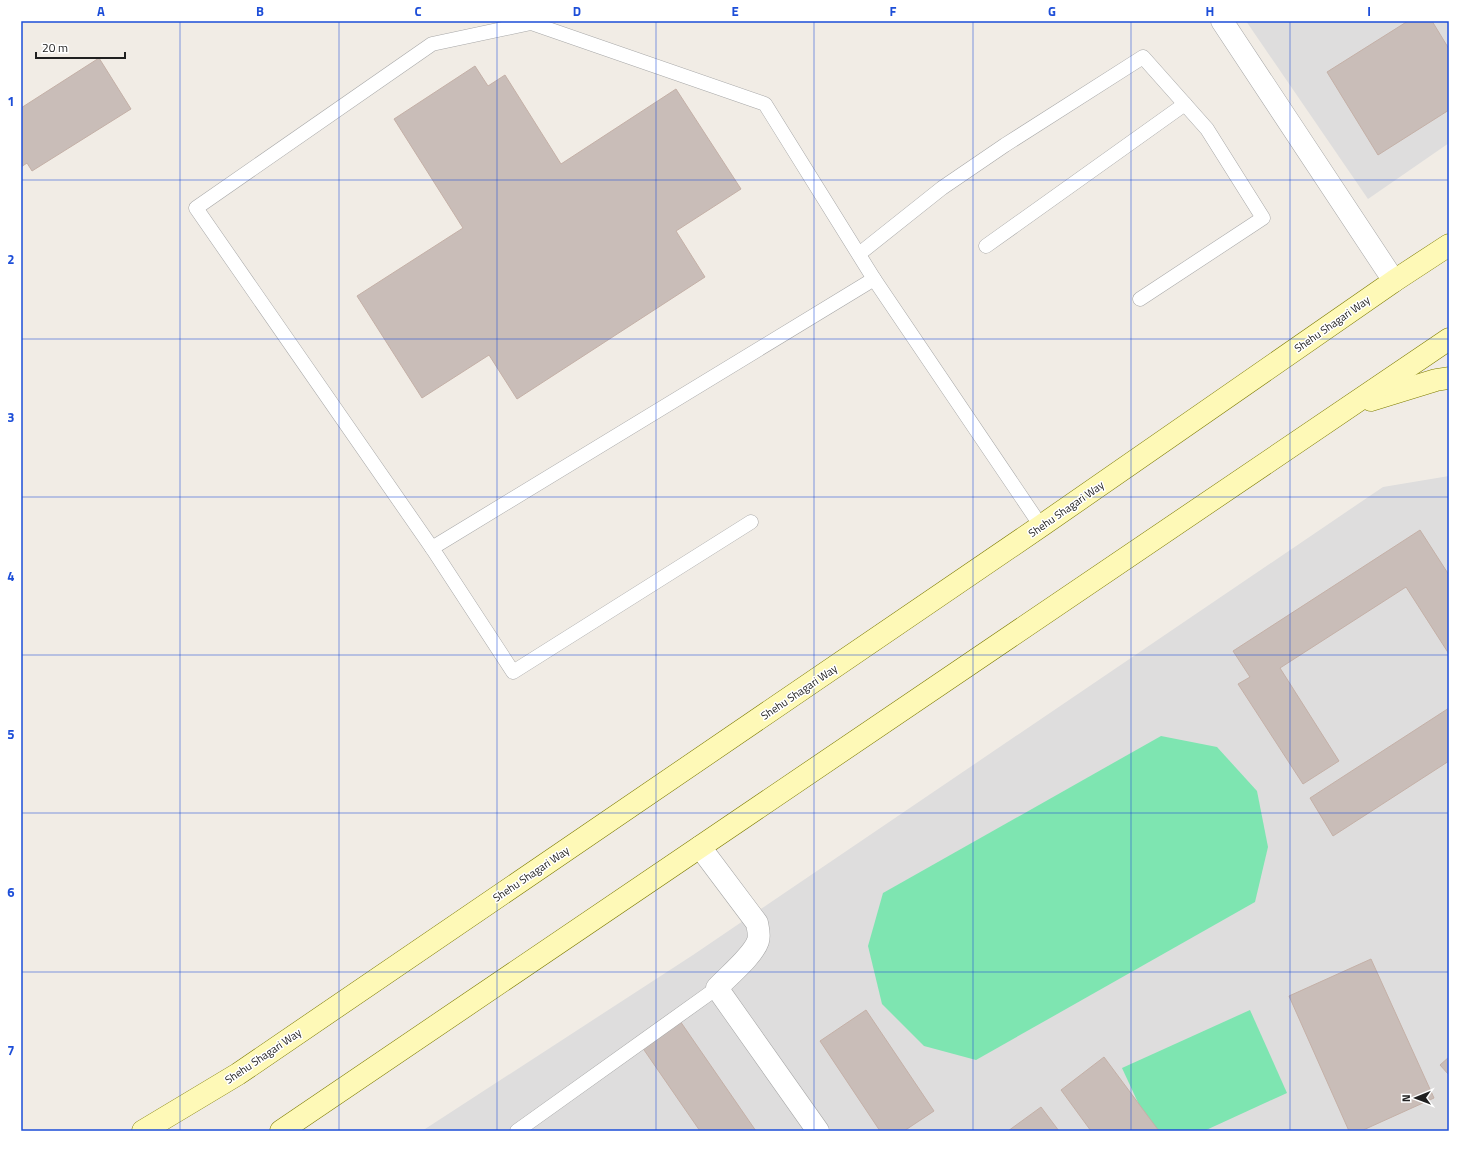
<svg xmlns="http://www.w3.org/2000/svg" width="1470" height="1152" viewBox="0 0 1470 1152" font-family="'Titillium Web',sans-serif">
<style>
.residential{fill:#dedddd}
.pitch{fill:#7ee5b1}
.building{fill:#c9bdb8;stroke:#c4b0a7}
.lines{fill:none;stroke-linecap:round;stroke-linejoin:round}
.service-casing{stroke:#a7a7a7;stroke-width:15}
.minor-casing{stroke:#a7a7a7;stroke-width:23}
.secondary-casing{stroke:#7d7b00;stroke-width:23}
.service{stroke:#fff;stroke-width:14}
.minor{stroke:#fff;stroke-width:22}
.secondary{stroke:#fef9b7;stroke-width:22}
.grid{fill:none;stroke:#1d4ed8;stroke-width:1;stroke-opacity:0.55}
.labels{text-anchor:middle;stroke-width:3;stroke-linejoin:round;paint-order:stroke}
.street-label{font-size:11px;fill:#202020;stroke:#fff}
.neatline{fill:none;stroke:#1d4ed8;stroke-width:1.5}
.grid-label{font-size:13px;text-anchor:middle;font-weight:bold;fill:#1d4ed8}
</style>
<rect width="100%" height="100%" fill="#f1ece5"/>
<g class="residential">
<polygon points="1246,21 1449,21 1449,143 1368,199"/>
<polygon points="1449,476 1449,1131 422,1131 693,955 1383,487"/>
</g>
<g class="pitch">
<polygon points="1161,736 1217,747 1257,791 1268,847 1255,902 976,1060 924,1046 882,1004 868,946 883,893"/>
<polygon points="1250,1010 1287,1093 1204,1131 1157,1131 1141,1109 1122,1068"/>
</g>
<g class="building">
<polygon points="1408,21 1432,21 1449,49 1449,110 1378,155 1327,72"/>
<polygon points="99,58 131,109 32,171 27,163 21,167 21,108"/>
<polygon points="475,66 488,86 505,75 561,164 676,89 741,189 676,231 705,277 517,399 489,355 422,398 357,296 463,228 394,119"/>
<polygon points="1420,530 1449,575 1449,654 1406,587 1280,668 1339,761 1303,784 1238,684 1250,677 1233,651"/>
<polygon points="1449,708 1449,761 1333,836 1310,798"/>
<polygon points="1371,959 1434,1098 1361,1131 1349,1131 1289,996"/>
<polygon points="866,1010 934,1111 904,1131 880,1131 820,1041"/>
<polygon points="680,1021 756,1131 700,1131 642,1047"/>
<polygon points="1104,1057 1159,1131 1091,1131 1061,1090"/>
<polygon points="1449,1057 1449,1075 1440,1065"/>
<polygon points="1041,1107 1059,1131 1008,1131"/>
</g>
<g class="lines">
<defs>
<g id="service">
<polyline points="986,246 1185,104"/>
<polyline points="859,254 942,188 1005,145 1143,57 1207,129 1263,218 1140,299"/>
<polyline points="751,522 513,672 432,548 874,279 1041,526"/>
<polyline points="432,548 196,208 432,44 531,23 765,104 874,279"/>
<polyline points="517,1131 717,988"/>
</g>
<g id="minor">
<polyline points="1222,21 1394,281"/>
<path d="M700 847 757 923C758 929 760 935 758 941 753 956 728 976 717 988L818 1131"/>
</g>
<g id="secondary">
<polyline points="1371,400 1436,380 1449,378"/>
<polyline points="143,1131 238,1074 1041,526 1394,281 1449,245"/>
<polyline points="281,1131 1449,339"/>
</g>
</defs>
<use href="#service" class="service-casing"/>
<use href="#minor" class="minor-casing"/>
<use href="#secondary" class="secondary-casing"/>
<use href="#service" class="service"/>
<use href="#minor" class="minor"/>
<use href="#secondary" class="secondary"/>
</g>
<path class="grid" d="M180 21V1131M339 21V1131M497 21V1131M656 21V1131M814 21V1131M973 21V1131M1131 21V1131M1290 21V1131M21 180H1449M21 339H1449M21 497H1449M21 655H1449M21 813H1449M21 972H1449"/>
<g class="labels">
<g class="street-label">
<text transform="translate(1332 324) rotate(-35)" y="4">Shehu Shagari Way</text>
<text transform="translate(1066 509) rotate(-35)" y="4">Shehu Shagari Way</text>
<text transform="translate(799 692) rotate(-34)" y="4">Shehu Shagari Way</text>
<text transform="translate(531 874) rotate(-34)" y="4">Shehu Shagari Way</text>
<text transform="translate(263 1056) rotate(-34)" y="4">Shehu Shagari Way</text>
</g>
</g>
<rect width="1470" height="1152" fill="none" stroke="#ffffff" stroke-width="44"/>
<g transform="translate(1416 1098) rotate(269)" stroke="#ffffff" stroke-width="3" paint-order="stroke">
<path d="M0-3L7 15L0 10L-7 15Z" fill="#202020"/>
<text y="-6" font-size="11" font-weight="bold" text-anchor="middle" fill="#202020">N</text>
</g>
<path d="M36 52v6h89v-6" fill="none" stroke="#202020" stroke-width="2"/>
<text x="42" y="52" font-size="12" fill="#202020" stroke="#ffffff" stroke-width="3" paint-order="stroke">20 m</text>
<rect x="22" y="22" width="1426" height="1108" class="neatline"/>
<g class="grid-label">
<text x="101" y="16">A</text>
<text x="260" y="16">B</text>
<text x="418" y="16">C</text>
<text x="577" y="16">D</text>
<text x="735" y="16">E</text>
<text x="893" y="16">F</text>
<text x="1052" y="16">G</text>
<text x="1210" y="16">H</text>
<text x="1369" y="16">I</text>
<text x="11" y="106">1</text>
<text x="11" y="264">2</text>
<text x="11" y="422">3</text>
<text x="11" y="581">4</text>
<text x="11" y="739">5</text>
<text x="11" y="897">6</text>
<text x="11" y="1055">7</text>
</g>
</svg>
